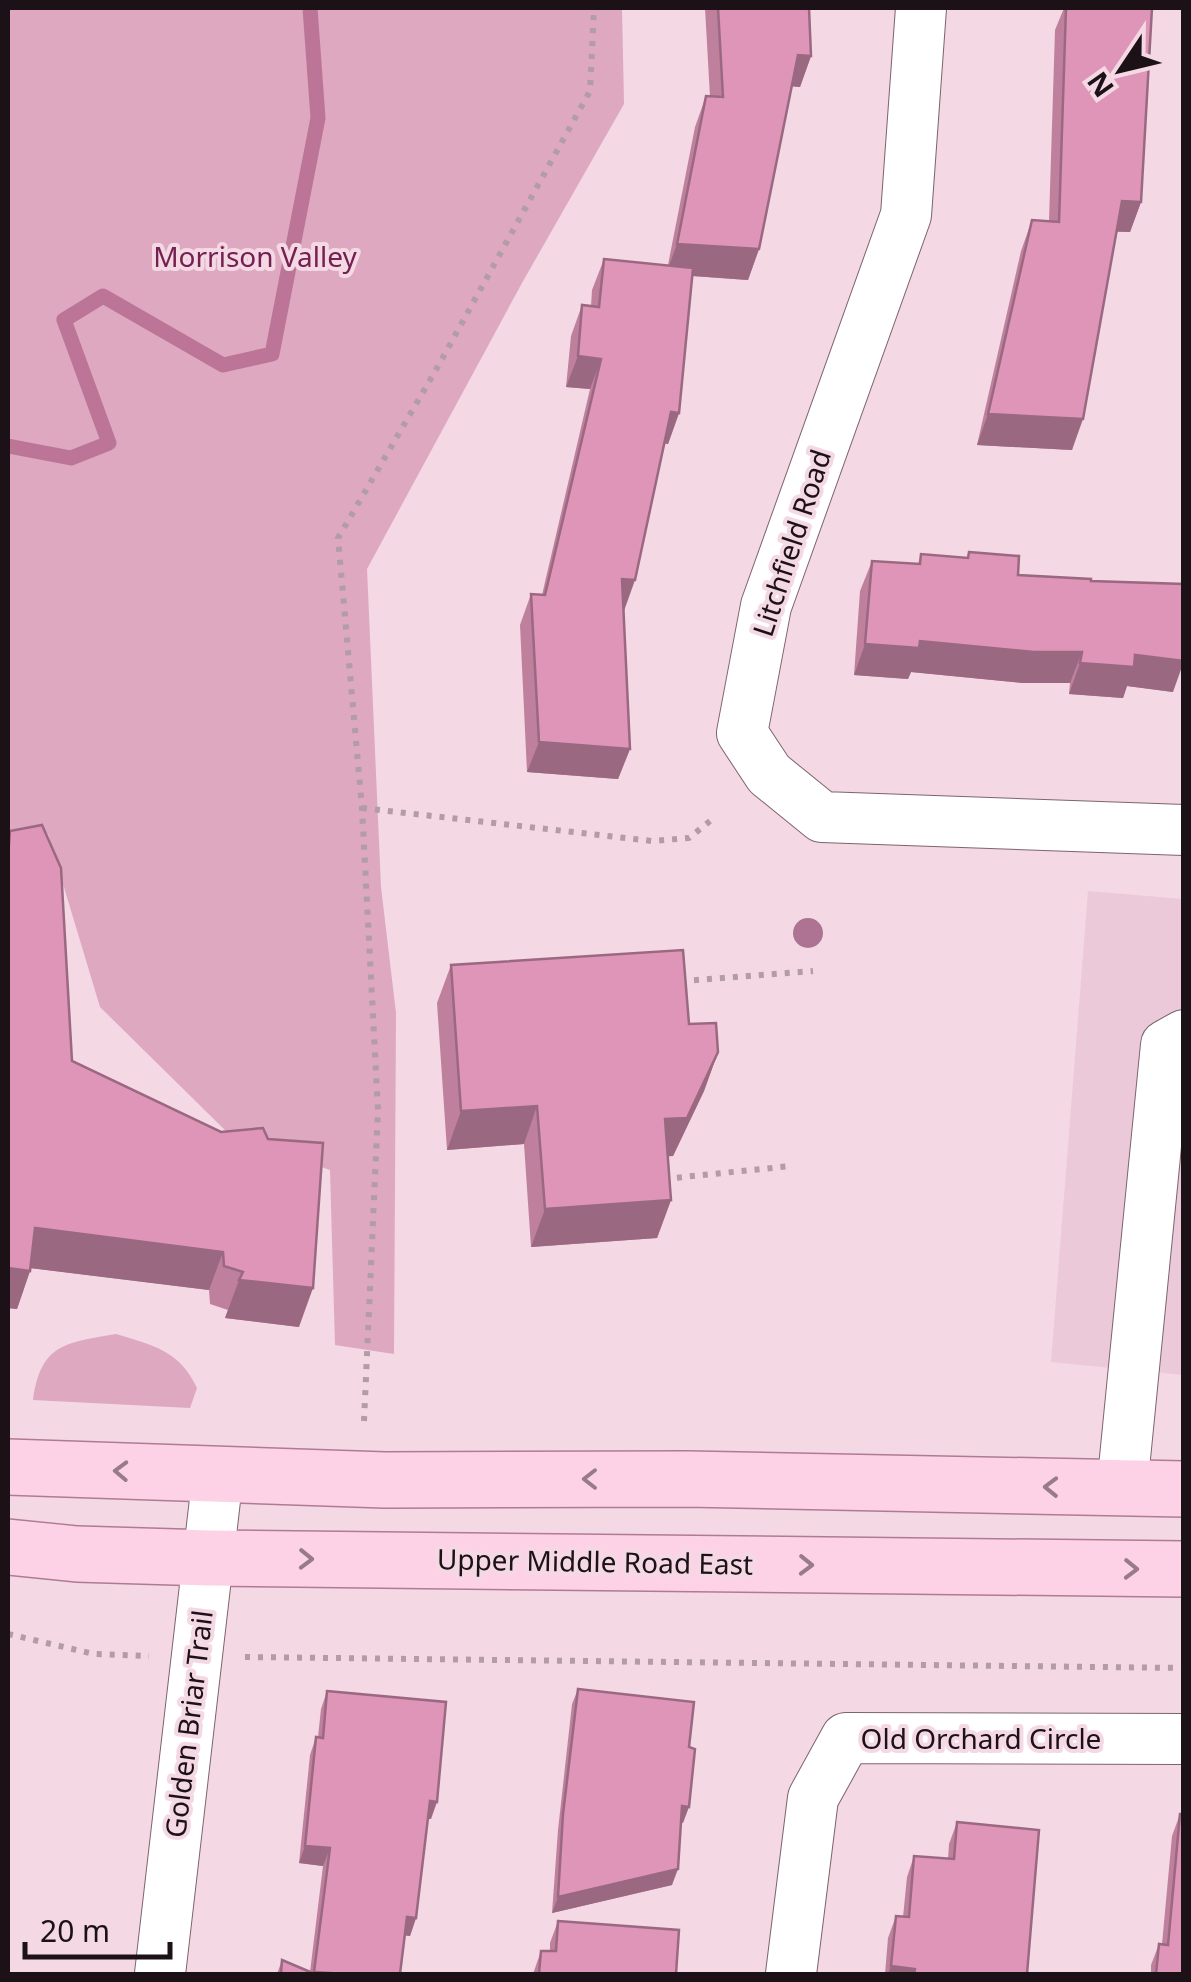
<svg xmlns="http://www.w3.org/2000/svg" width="1191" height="1982" viewBox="0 0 1191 1982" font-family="'Noto Sans',sans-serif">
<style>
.built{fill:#ecc9d8}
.green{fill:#dda8c0}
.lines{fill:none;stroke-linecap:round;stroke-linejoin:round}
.stream{stroke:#bc7597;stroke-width:15}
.minor-casing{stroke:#7c646f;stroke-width:52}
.major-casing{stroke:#af7b93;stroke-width:58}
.path{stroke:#b29ca6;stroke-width:6;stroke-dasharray:5 8;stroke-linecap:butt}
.minor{stroke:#fff;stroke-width:50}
.major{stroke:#fed2e6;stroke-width:55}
.tree{fill:#ae7393}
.wall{fill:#bf809e}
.shaded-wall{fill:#9b6881}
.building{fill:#de95b8;stroke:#9b6881;stroke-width:2.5}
.oneway{stroke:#987b88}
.labels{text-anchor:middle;stroke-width:8;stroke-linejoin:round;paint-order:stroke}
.park-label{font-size:28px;fill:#742050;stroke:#f4d8e4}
.street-label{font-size:28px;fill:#1b1116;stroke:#f4d8e4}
</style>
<rect width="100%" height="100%" fill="#f4d8e4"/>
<polygon class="built" points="1088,891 1183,899 1183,1375 1051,1362"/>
<g class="green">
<polygon points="8,8 622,8 624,104 522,283 367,569 381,887 396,1013 394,1354 335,1345 330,1170 230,1135 100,1007 48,834 8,846"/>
<path d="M116 1334C153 1345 180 1351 197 1388L190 1408 33 1400C41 1343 66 1343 116 1334Z"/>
</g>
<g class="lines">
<polyline class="stream" points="8,446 71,458 109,443 64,320 103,296 223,365 272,354 318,118 310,8"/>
<defs>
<g id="minor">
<polyline points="921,8 906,215 766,606 742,733 769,774 822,817 1184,830"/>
<polyline points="1122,1488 1166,1045 1184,1035"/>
<polyline points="160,1974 218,1474"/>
<polyline points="791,1974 813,1798 846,1738 1184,1739"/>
</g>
<g id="major">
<polyline points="8,1467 385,1480 687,1479 1184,1489"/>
<polyline points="8,1547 77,1554 208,1558 1184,1569"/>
</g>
</defs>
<use href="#minor" class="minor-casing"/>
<use href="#major" class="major-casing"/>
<g class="path">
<polyline points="362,808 652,841 689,838 715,817"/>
<polyline points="683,983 683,981 813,971"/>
<polyline points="664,1179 791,1166"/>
<polyline points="364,1421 378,1110 362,808 338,538 437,368 590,91 594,8"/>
<polyline points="8,1634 94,1654 149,1656"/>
<polyline points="245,1657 1184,1668"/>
</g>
<use href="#minor" class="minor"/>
<use href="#major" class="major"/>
</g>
<circle class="tree" cx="808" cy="933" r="15"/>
<g class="wall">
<polygon points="705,8 809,8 811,56 800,87 792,86 759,249 748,280 692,276 679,413 668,444 665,443 623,611 630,749 618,779 527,772 520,625 531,594 542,595 590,389 566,387 571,336 582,305 591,306 592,290 604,259 668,265 695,127 706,96 710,97"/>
<polygon points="1064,8 1143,8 1141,202 1130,232 1116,232 1072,450 977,445 1021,251 1032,220 1049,221 1055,30"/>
<polygon points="969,552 1018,575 1091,581 1173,692 1127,686 1123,698 1069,694 1070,683 1023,683 911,672 908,679 854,675 860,591 872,561 918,564 921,554 967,558"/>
<polygon points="10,831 72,1061 299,1327 225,1318 228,1310 210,1304 209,1290 31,1268 17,1309 8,1308 8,837"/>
<polygon points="451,965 689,1024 718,1052 704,1091 673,1156 667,1156 671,1200 657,1238 531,1247 524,1144 447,1150 437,1003"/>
<polygon points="578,1689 689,1747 683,1823 681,1822 672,1885 552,1913 558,1830 572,1704"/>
<polygon points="327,1691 431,1819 428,1819 416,1918 410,1936 405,1935 400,1974 277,1974 282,1960 310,1972 323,1866 299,1863 310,1755 316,1737 318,1737 321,1709"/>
<polygon points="1180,1814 1184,1974 1151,1974 1151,1965 1159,1944 1162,1944 1172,1836"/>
<polygon points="957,1822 1027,1974 885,1974 888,1938 896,1916 903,1917 907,1877 914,1856 948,1859 949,1844"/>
<polygon points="558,1921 676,1974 533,1974 541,1951 550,1951 550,1943"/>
</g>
<g class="shaded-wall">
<polygon points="798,55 811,56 800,87 787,86"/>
<polygon points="1122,201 1141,202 1130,232 1110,231"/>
<polygon points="677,244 759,249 748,280 666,274"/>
<polygon points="578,356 601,359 590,389 566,387"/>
<polygon points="671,412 679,413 668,444 660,443"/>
<polygon points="988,414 1083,419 1072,450 977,445"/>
<polygon points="622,579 635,580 624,611"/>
<polygon points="920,641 1082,652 1070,683 1023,683 911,672 908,679 854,675 865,644"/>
<polygon points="1135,655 1184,661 1173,692 1127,686 1123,698 1069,694 1080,663"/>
<polygon points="539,742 630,749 618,779 527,772"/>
<polygon points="718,1052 704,1091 673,1156 651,1158 665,1119"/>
<polygon points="537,1106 524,1144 447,1150 461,1111"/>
<polygon points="671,1200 657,1238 531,1247 545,1209"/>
<polygon points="35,1228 223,1252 209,1290 21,1267"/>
<polygon points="8,1268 30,1271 17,1309 8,1308"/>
<polygon points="239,1280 313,1288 299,1327 225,1318"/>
<polygon points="430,1801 437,1802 431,1819 424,1819"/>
<polygon points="682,1806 689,1807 683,1823 676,1822"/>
<polygon points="305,1846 330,1848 323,1866 299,1863"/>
<polygon points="678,1869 672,1885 552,1913 558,1897"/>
<polygon points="407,1917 416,1918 410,1936 401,1935"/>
<polygon points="891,1966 915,1969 913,1974 888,1974"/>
</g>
<g class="building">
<polygon points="718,8 809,8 811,56 798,55 759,249 677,244 706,96 723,97"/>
<polygon points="1066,8 1152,8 1141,202 1122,201 1083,419 988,414 1032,220 1059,222"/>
<polygon points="604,259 693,268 679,413 671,412 635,580 622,579 630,749 539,742 531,594 545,595 601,359 578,356 582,305 599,307"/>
<polygon points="969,552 1019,556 1018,575 1091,579 1091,581 1184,584 1184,661 1135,655 1134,667 1080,663 1082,652 1034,652 920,641 919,648 865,644 872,561 920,564 921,554 968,558"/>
<polygon points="42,825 61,868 72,1061 221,1132 263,1128 268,1139 323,1143 313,1288 239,1280 243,1272 224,1266 223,1252 35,1228 30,1271 8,1268 8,858 10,831"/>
<polygon points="683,950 689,1024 716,1023 718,1052 687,1118 665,1119 671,1200 545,1209 537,1106 461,1111 451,965"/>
<polygon points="578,1689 694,1702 689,1747 695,1749 689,1807 682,1806 678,1869 558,1897 563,1814"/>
<polygon points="327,1691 446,1702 437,1802 430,1801 416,1918 407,1917 400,1974 345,1974 314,1972 330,1848 305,1846 316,1737 323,1738"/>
<polygon points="1180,1814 1184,1814 1184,1974 1156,1974 1159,1944 1168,1945"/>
<polygon points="957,1822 1039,1830 1027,1974 914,1974 915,1969 891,1966 896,1916 909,1917 914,1856 954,1859"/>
<polygon points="558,1921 679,1930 676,1974 539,1974 541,1951 556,1951"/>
<polygon points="282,1960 315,1974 281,1974"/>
</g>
<defs><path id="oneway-chevron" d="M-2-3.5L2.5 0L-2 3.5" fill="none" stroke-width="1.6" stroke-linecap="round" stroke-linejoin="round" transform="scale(2.5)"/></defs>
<g class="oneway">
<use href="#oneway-chevron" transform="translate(121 1471) rotate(-178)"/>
<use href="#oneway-chevron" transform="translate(590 1479) rotate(180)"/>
<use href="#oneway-chevron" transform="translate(1051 1487) rotate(-179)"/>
<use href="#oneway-chevron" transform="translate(306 1559) rotate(1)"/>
<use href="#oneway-chevron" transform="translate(806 1565) rotate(1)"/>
<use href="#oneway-chevron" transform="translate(1131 1569) rotate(1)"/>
</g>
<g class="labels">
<g class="park-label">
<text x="255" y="267">Morrison Valley</text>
</g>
<g class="street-label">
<text transform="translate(792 543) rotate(-72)" y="10">Litchfield Road</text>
<text transform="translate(595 1562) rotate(1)" y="10">Upper Middle Road East</text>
<text transform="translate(189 1724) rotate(-83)" y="10">Golden Briar Trail</text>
<text x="981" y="1749">Old Orchard Circle</text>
</g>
</g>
<rect width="1191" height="1982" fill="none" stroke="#1b1116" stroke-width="20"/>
<g transform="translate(1121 70) rotate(235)" stroke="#f4d8e4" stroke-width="8" paint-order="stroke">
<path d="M0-8L18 38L0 25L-18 38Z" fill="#1b1116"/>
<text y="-15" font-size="28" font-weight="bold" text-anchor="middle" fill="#1b1116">N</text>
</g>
<path d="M25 1942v15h145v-15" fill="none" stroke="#1b1116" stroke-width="5"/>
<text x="40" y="1942" font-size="30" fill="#1b1116" stroke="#f4d8e4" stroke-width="8" paint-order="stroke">20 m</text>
</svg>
